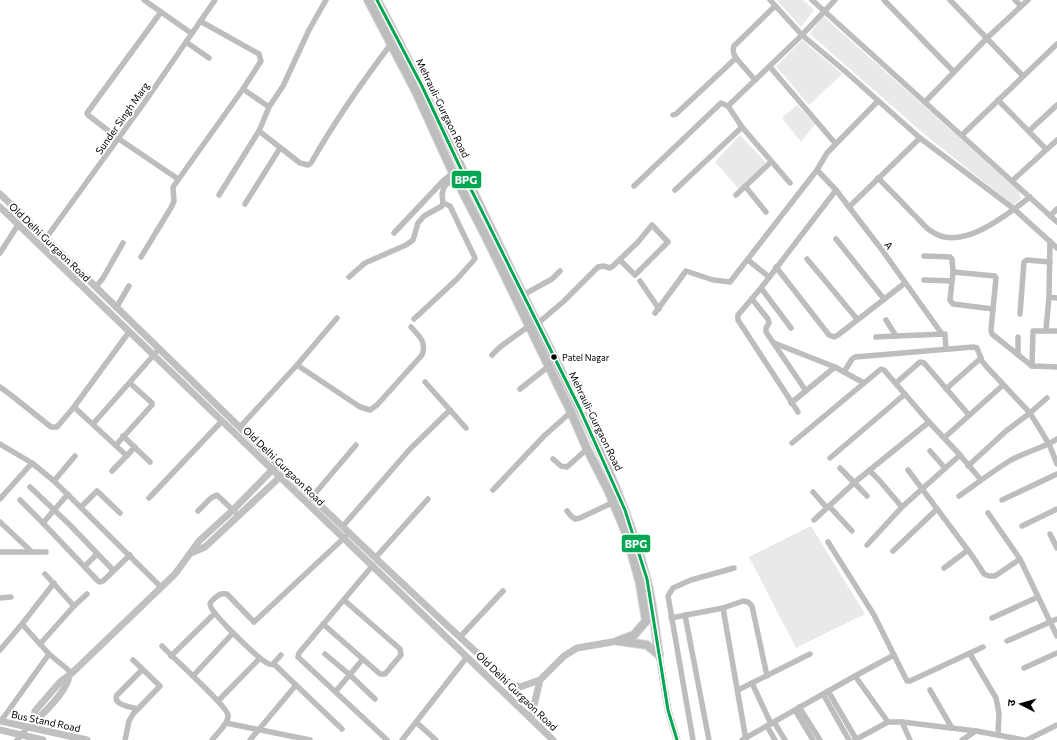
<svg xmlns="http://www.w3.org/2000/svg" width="1057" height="740" viewBox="0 0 1057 740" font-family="Commissioner,'Noto Sans Devanagari',sans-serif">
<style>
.green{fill:#e9e9e9}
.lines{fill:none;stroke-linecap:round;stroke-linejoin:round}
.primary-casing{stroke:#dbdbdb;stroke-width:10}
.street{stroke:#bdbdbd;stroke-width:5.5}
.secondary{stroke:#c0c0c0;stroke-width:7}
.primary{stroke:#bdbdbd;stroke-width:8}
.bus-1-casing{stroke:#fff;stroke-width:6}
.bus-1{stroke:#00a651;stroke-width:3}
.bus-dot{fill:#000;stroke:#fff;stroke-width:1.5}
.labels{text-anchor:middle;stroke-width:4;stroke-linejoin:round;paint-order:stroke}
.bus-label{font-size:9px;fill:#000;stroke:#fff;text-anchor:start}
.street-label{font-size:10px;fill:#000;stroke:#fff}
.line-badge{stroke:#fff;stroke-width:1.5}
.badge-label{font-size:11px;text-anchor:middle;font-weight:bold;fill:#fff}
</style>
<rect width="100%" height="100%" fill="#fff"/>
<g class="green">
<polygon points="777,0 803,0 814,10 801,27"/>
<polygon points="823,16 1019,191 1021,199 1013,205 923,133 810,34"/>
<polygon points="802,40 842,74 809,105 776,66"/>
<polygon points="797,105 815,124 801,142 782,118"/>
<polygon points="740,135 766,163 740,190 715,162"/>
<polygon points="811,526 865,614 796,648 749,557"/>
</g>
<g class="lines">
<defs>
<g id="primary">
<polyline points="368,0 416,92 453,173 486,237 571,412 587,449 608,490 626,533 640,584 646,621 634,635 618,641"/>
<path d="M377 0C429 98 476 198 524 297 569 389 620 478 646 577 653 602 655 630 659 655"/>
<polyline points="619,641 647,645 659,655"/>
</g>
</defs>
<use href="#primary" class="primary-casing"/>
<g class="street">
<polyline points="144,0 191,33"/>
<polyline points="770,0 802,35 846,72 920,138 1014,209 1057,248"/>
<polyline points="812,0 1057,222"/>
<polyline points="884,0 954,72"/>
<polyline points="950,0 1023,76"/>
<polyline points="1015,0 1021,6"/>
<polyline points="161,12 87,113 88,115 119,139 178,179"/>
<polyline points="186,42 209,58"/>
<polyline points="770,67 835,143"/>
<path d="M755 80 736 58C733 54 732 51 734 46L775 6"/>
<polyline points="243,89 269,107"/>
<polyline points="998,100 1046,149"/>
<polyline points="925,102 987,38 1028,0"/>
<polyline points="728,106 802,35 835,0"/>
<polyline points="673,115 676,114 736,58"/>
<path d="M259 131 300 163 308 165 311 163C335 121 362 82 391 44"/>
<polyline points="1029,131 1057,105"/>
<polyline points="962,135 1057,44"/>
<polyline points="817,170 836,190 882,250 942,334"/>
<path d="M878 178C890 190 902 202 913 214 919 219 924 227 931 231 960 253 1007 215 1030 197"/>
<polyline points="1012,181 1057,140"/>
<polyline points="634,186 721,103 728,106 742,127 790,183"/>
<polyline points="745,186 766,212"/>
<polyline points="675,190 742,127"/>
<polyline points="219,195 259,131 269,107 283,86 309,30 326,0"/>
<polyline points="736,195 771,162"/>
<polyline points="245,204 280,148"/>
<polyline points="849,207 920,138"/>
<polyline points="1050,216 1057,209"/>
<polyline points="394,233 443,181 453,173"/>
<polyline points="836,239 884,299"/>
<polyline points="41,245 144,103 215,0"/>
<polyline points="0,253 18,225"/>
<polyline points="924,256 950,257 952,259 953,272 950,300 953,304 993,309"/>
<polyline points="141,257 172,206 174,201 173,187 243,89 261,61 259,54 200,21"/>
<polyline points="807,259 857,319"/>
<polyline points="748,260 769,277"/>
<polyline points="776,267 829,335 834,337 838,335 905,283"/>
<polyline points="953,272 995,276 996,278 991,330 992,334 1032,366 1057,367"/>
<polyline points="349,277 365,263 406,245 413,240 418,223 424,216 442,206 443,203 442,194 444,187 455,176"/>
<polyline points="924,280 952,281"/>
<polyline points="640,281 659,309"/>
<polyline points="96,287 103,278 123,243"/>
<polyline points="761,288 791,328"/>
<polyline points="523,295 552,279 560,271"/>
<polyline points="1049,297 1057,298"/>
<polyline points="752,299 768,319 769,323 766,328 766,332 806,391"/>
<polyline points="116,308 129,286"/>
<polyline points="655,313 686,271 713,280 730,282 817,170 827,153 878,101"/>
<polyline points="1020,314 1024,262 1027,260 1050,262"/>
<polyline points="414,319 457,279 474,260 475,258 450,206 443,203"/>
<polyline points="886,320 896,336 945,334 946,349"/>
<polyline points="537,324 564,301 598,267 603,266 610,268 613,266 638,242 652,225 668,242 635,275 620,260"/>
<polyline points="1046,330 1049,297 1050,241"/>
<polyline points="876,337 896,336"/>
<polyline points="774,343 835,367 864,383"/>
<polyline points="492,355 500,347 529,326"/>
<polyline points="1018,355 1018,337"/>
<path d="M297 365 360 407 370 410 377 405 422 355C427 342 419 336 411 327"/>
<polyline points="1032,366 1033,331 1057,331"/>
<polyline points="844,372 852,359 855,357 973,347 977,348 982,361 986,366 1030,413 1049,444 1057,464"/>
<polyline points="425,382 466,428"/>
<polyline points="896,383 920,362 924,363 969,415"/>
<polyline points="0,387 11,395 51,427 57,427 74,407 129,332"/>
<polyline points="520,389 549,366"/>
<polyline points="946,389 981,358"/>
<polyline points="791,403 835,367"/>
<polyline points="74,407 127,456"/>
<polyline points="798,412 738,320 738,315 761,288 836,190"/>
<polyline points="93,424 159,349"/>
<polyline points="240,427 297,365 337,318"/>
<polyline points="123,436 150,462"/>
<polyline points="944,438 1003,385"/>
<polyline points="792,443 881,369 884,370 929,422 960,455 981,480"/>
<polyline points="0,444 32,463 54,481 161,587"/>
<polyline points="116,445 152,405 152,403 130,383"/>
<polyline points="930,451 945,468"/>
<polyline points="830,458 905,394"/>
<polyline points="553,459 561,466 567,467 587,449"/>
<polyline points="968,466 1006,431 1030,413 1047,398"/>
<polyline points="840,468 867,496"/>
<polyline points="869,470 879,480 902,507"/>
<polyline points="908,470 973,557 984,574 989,576 995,576 1020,559 1057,636"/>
<polyline points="112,471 135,447"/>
<polyline points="54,481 75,456"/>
<polyline points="30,487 70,525 113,570"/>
<polyline points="493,490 544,436 571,412"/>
<polyline points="813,492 827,508"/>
<path d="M959 496C976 484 993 471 1011 460 1026 452 1043 448 1057 439"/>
<polyline points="312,497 356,445"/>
<polyline points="149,498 222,421"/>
<polyline points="0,499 32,463"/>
<polyline points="20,500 43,523 98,581 100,582 103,581 130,555"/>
<polyline points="1002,500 1057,474"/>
<polyline points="829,506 852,531"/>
<polyline points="81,507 97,491 120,513"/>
<polyline points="198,511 211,498 217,495 235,512"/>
<polyline points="567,511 571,516 575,519 580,518 614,502"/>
<polyline points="988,513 1020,559"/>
<polyline points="814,520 855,482 929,422"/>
<polyline points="0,522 32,552"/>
<polyline points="43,523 68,494"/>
<polyline points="343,526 410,449 450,410"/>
<polyline points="1022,526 1057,509"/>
<polyline points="1050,534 1057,548"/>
<polyline points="828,542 874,615 907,681 910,681 983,647"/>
<polyline points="867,545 902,507 960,455"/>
<polyline points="893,551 937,509"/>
<polyline points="0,552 46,552"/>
<polyline points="376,557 428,499"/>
<polyline points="373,565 299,653 298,657 387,740"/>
<polyline points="85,566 97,554"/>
<polyline points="944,568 968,550"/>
<polyline points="45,574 74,606"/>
<polyline points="0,598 11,597"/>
<polyline points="723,608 746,740"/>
<polyline points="685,615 709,740"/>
<polyline points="671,618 723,608 743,601 748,602 752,606 767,676"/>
<polyline points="992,618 1038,597"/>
<polyline points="22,624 49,654 72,673"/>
<polyline points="323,624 380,674 385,674 401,655 400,649 344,600"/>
<polyline points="460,637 503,591"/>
<polyline points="1007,641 1057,619"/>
<polyline points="40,644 74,606 87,594"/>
<path d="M162 646C172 657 227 706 228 715 229 724 217 733 212 740"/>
<polyline points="0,650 22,624 54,583"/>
<polyline points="325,654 350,675 375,699"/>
<polyline points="970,654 996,698 999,713 998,735"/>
<polyline points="171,656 215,613"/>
<polyline points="273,664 281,655"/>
<polyline points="1024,668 1057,653"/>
<polyline points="193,676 233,633"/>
<polyline points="855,676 888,722"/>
<polyline points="752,683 771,724"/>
<polyline points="738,690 810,654"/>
<polyline points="930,690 952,728"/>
<polyline points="336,691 363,659"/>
<polyline points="828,691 856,739"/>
<polyline points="823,694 849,740"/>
<polyline points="218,701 260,658"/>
<polyline points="799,707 820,740"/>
<path d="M138 709C131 707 112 705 117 695L142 670"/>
<polyline points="795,710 813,740"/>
<polyline points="1,721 49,654"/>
<polyline points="416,722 436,740"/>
<polyline points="774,722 785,740"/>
<polyline points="902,722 910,740"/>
<polyline points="226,723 310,740"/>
<polyline points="767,726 775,740"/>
<path d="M342 729 275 665C272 664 270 665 267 663 258 658 210 613 210 604 210 602 214 599 216 597 220 594 222 593 227 594L254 622 345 537"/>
<polyline points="17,740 28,727"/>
<polyline points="125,740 129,721 133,714 160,686 133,660"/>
<polyline points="250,740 296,685"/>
<polyline points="402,740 467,657"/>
<polyline points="693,740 668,596 673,588 691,580 734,568"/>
<polyline points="742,740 855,676 894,655"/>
<polyline points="855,740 888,722 902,722 976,731 1024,740"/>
<polyline points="962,740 976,731"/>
<polyline points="1027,740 1057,725"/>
</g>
<g class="secondary">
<path d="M0 194C170 358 337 526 512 685L520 687 540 680"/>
<polyline points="0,207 553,740"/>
<polyline points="191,553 205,547 281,476"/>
<polyline points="659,655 668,710 677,740"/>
<polyline points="531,718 540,680 564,656 577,648 618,641"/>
<polyline points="0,721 87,740"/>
<polyline points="33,722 35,711 60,682 72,673 175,574 199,541 233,510 273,469"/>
<path d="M32 724C43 714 67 691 69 676"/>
<polyline points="0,730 43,740"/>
</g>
<use href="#primary" class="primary"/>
<defs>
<polyline id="bus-1" points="377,0 422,86 459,165 580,409 625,510 647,579 668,710 677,740"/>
</defs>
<use href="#bus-1" class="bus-1-casing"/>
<use href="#bus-1" class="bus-1"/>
</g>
<circle class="bus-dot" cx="554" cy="357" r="3.5"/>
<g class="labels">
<g class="bus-label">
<text x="562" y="361">Patel Nagar</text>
</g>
<g class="street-label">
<text transform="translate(443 108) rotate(64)" y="4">Mehrauli-Gurgaon Road</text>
<text transform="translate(122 118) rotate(-55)" y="4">Sunder Singh Marg</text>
<text transform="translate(50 242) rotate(44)" y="4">Old Delhi Gurgaon Road</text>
<text transform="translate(889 245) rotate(53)" y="4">A</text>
<text transform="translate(596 421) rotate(64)" y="4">Mehrauli-Gurgaon Road</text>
<text transform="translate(284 466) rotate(44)" y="4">Old Delhi Gurgaon Road</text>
<text transform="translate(517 691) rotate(44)" y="4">Old Delhi Gurgaon Road</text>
<text transform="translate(46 721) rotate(12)" y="4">Bus Stand Road</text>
</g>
</g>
<g class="line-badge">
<rect x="451" y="170" width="31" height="19" rx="4" fill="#00a651"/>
<rect x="621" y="534" width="30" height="19" rx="4" fill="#00a651"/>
</g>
<g class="badge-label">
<text x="466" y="184">BPG</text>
<text x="636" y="548">BPG</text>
</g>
<g transform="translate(1021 704) rotate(276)" stroke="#ffffff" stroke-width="3" paint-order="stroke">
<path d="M0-3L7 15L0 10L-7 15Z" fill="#000000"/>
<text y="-6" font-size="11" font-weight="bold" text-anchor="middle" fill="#000000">उ</text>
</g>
</svg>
